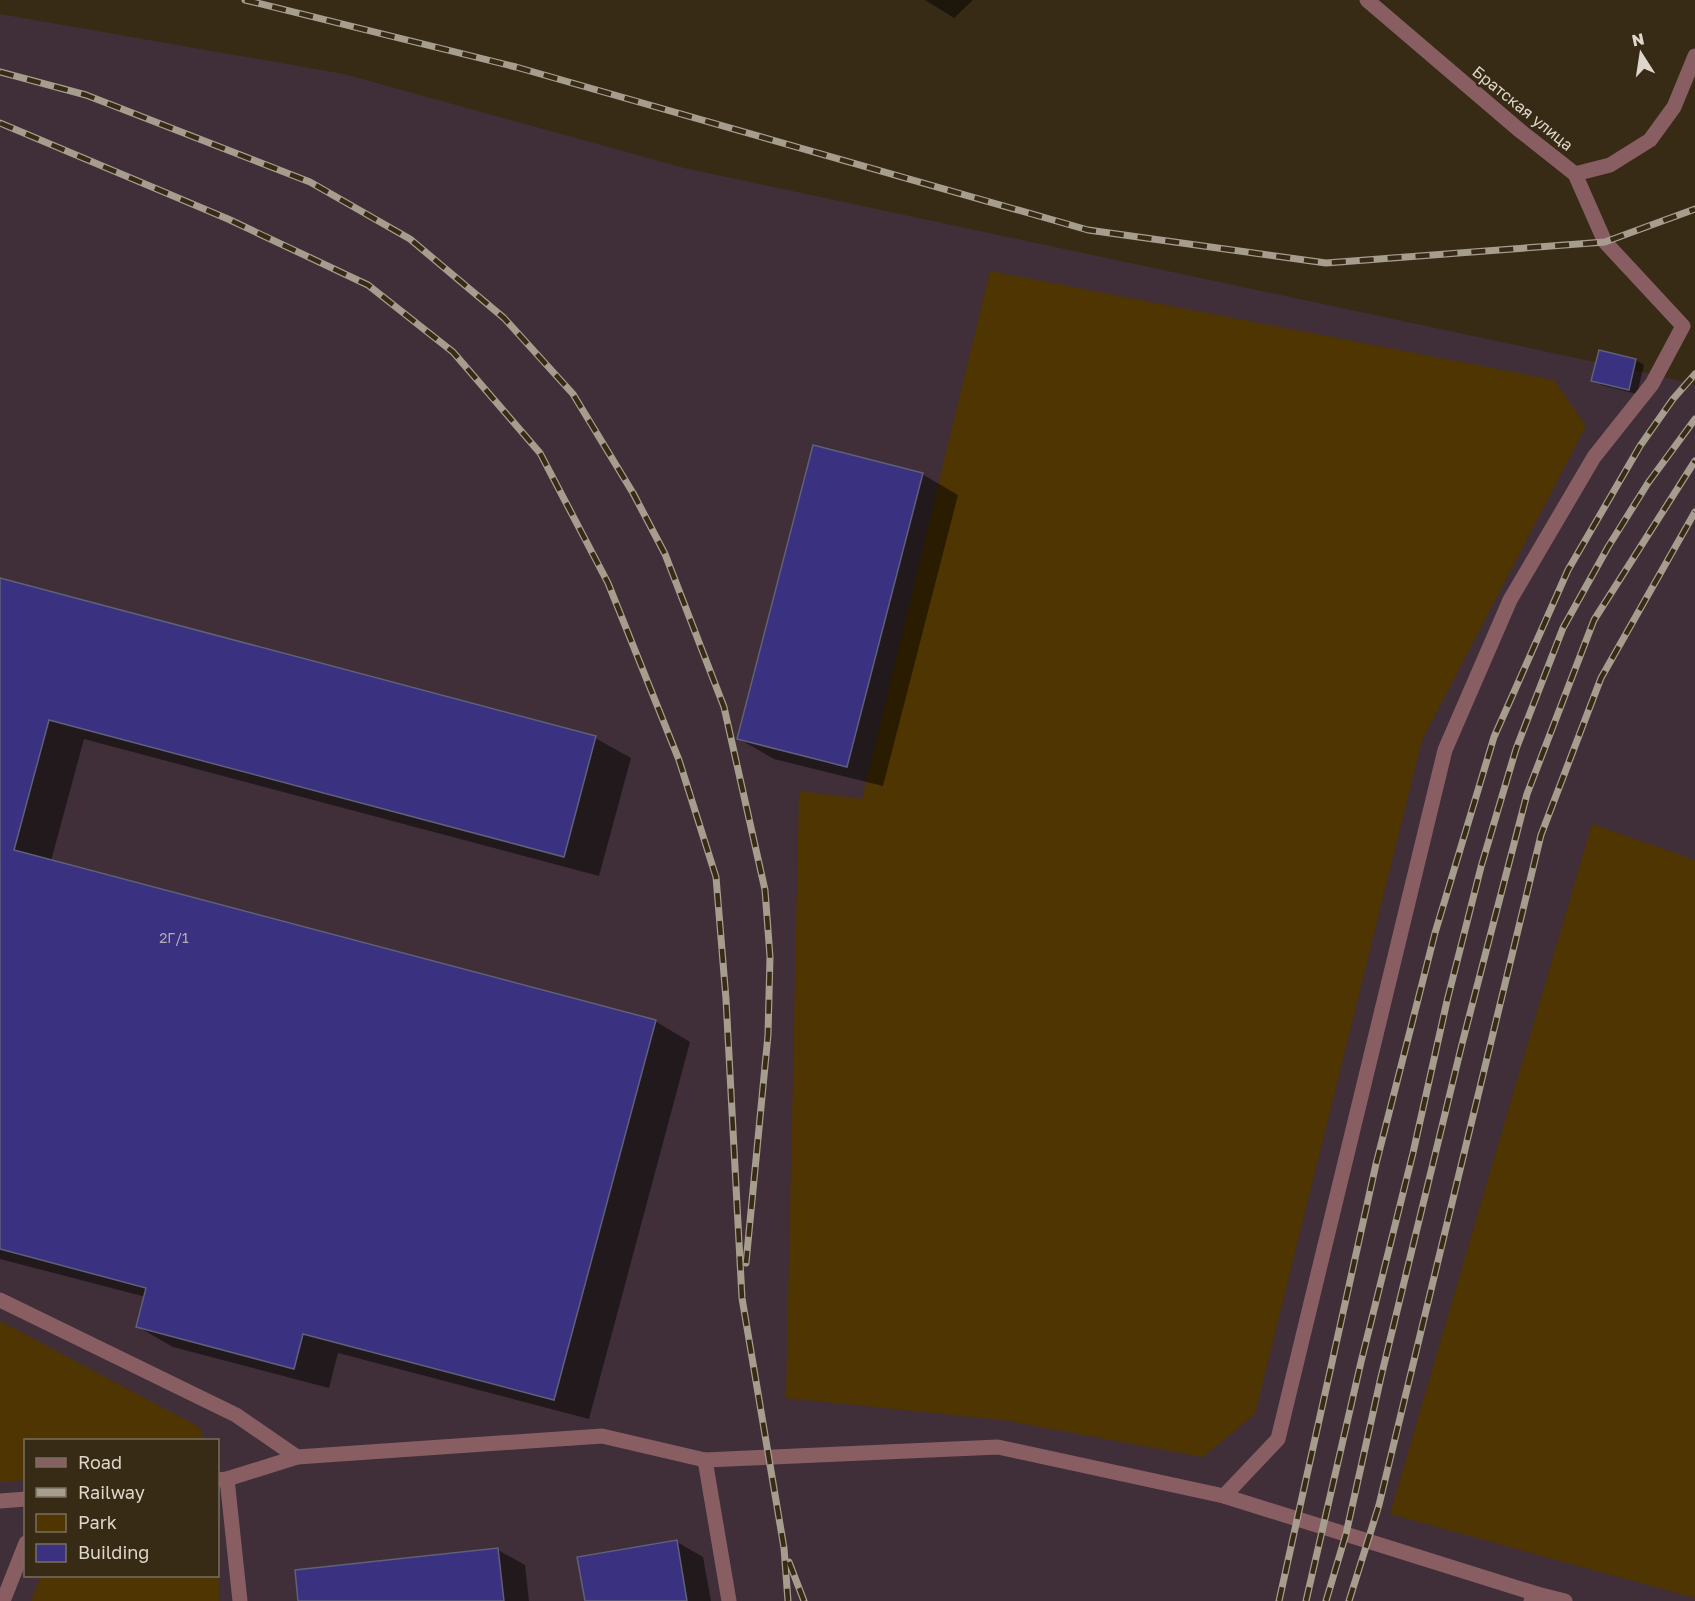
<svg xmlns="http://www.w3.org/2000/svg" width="1695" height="1601" viewBox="0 0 1695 1601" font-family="'Golos Text',sans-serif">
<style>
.industrial{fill:#402f38;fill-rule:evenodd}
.green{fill:#4e3502}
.shadow{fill:#0007}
.building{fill:#3a3280;stroke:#5f6079;stroke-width:1.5}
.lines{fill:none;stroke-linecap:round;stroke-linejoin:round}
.minor{stroke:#895e62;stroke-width:15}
.rail-casing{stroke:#a79d8e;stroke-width:7}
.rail{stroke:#382b16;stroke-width:4.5;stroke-dasharray:14;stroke-linecap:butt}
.labels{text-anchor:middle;stroke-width:5;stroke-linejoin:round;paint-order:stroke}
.number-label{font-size:14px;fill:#b5adb7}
.street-label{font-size:16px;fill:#ded6c9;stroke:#382b16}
</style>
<rect width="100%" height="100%" fill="#382b16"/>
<path class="industrial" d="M0 14 344 74 684 168 1656 375 1695 385V1601H0ZM26 1440H218V1576H26Z"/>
<g class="green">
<polygon points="990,271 1554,380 1586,426 1422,740 1255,1414 1203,1457 1003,1420 786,1398 799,791 862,799"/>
<polygon points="1592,824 1695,860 1695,1598 1390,1514"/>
<polygon points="0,1321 199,1427 204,1440 26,1440 25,1480 0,1482"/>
<polygon points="218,1564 219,1601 31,1601 41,1576 218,1576"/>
</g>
<g class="shadow">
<polygon points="925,0 973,0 954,18"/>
<polygon points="1600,352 1636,360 1644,365 1637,394 1601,385 1593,380"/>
<polygon points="922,474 958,495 883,786 774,759 739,739"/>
<polygon points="0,580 595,738 631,758 599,876 84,739 51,861 655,1021 690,1042 589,1419 338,1353 329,1388 173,1347 138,1327 146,1297 0,1259"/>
<polygon points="677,1542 703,1557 711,1601 586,1601"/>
<polygon points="498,1550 525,1565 529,1601 300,1601"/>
</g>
<g class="building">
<polygon points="1599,350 1636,359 1629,390 1591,381"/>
<polygon points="813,445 923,473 847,767 737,739"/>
<polygon points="0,578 596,736 564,857 49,720 14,850 656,1020 554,1400 303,1334 294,1369 136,1327 146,1288 0,1249"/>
<polygon points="677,1540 687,1601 585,1601 577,1557"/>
<polygon points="498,1548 504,1601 298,1601 295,1570"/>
</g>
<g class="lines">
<g class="minor">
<polyline points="1367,0 1518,129 1575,174 1610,165 1650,140 1674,107 1695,56"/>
<polyline points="0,1300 236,1415 297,1457"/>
<polyline points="705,1460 729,1601"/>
<polyline points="227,1479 240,1601"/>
<polyline points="218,1480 227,1479 297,1457 602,1436 705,1460 998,1447 1224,1496 1278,1439 1445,750 1510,600 1594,457 1652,384 1683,326 1605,242 1575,174"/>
<polyline points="1224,1496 1537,1594"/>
<polyline points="0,1501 26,1499"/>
<polyline points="3,1601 26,1543"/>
<polyline points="1531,1601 1537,1594 1565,1601"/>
</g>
<defs>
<g id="rail">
<polyline points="245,0 516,67 1088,230 1326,263 1605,242 1695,209"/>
<polyline points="0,72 86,95 310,182 410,239 504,318 573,394 633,493 665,554 724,707 765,890 770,957 768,1035 746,1263"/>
<polyline points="0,123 228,219 368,285 453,352 540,453 608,583 679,760 716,877 726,999 742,1298 784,1548 788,1601"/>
<polyline points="789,1562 804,1601"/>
<polyline points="1279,1601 1376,1164 1435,933 1494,737 1568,570 1640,446 1673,399 1695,374"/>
<polyline points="1306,1601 1361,1362 1413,1153 1447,1001 1481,867 1516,749 1563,628 1608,547 1648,483 1695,419"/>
<polyline points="1326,1601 1346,1534 1381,1377 1462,1044 1527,794 1594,620 1695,461"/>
<polyline points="1349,1601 1379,1505 1541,835 1601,678 1695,512"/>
</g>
</defs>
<use href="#rail" class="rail-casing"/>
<use href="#rail" class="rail"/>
</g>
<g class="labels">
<g class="number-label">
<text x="174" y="943">2Г/1</text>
</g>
<g class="street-label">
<text transform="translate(1523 108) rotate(39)" y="6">Братская улица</text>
</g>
</g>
<rect x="24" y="1439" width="195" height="138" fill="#382b16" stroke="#7a6f5e" stroke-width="1.5"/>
<rect x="36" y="1458" width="30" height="9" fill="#895e62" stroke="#7a6f5e" stroke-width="1.5"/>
<text x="78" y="1469" font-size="18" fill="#ded6c9">Road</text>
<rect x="36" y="1488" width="30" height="9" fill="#a79d8e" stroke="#7a6f5e" stroke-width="1.5"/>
<text x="78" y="1499" font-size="18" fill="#ded6c9">Railway</text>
<rect x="36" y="1514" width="30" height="18" fill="#4e3502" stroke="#7a6f5e" stroke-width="1.5"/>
<text x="78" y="1529" font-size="18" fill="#ded6c9">Park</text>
<rect x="36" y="1544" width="30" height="18" fill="#3a3280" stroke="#7a6f5e" stroke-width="1.5"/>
<text x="78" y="1559" font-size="18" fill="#ded6c9">Building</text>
<g transform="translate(1641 54) rotate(348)" stroke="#382b16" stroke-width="4.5" paint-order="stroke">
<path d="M0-4.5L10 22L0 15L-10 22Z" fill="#ded6c9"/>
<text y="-9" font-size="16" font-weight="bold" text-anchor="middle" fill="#ded6c9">N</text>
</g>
</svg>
